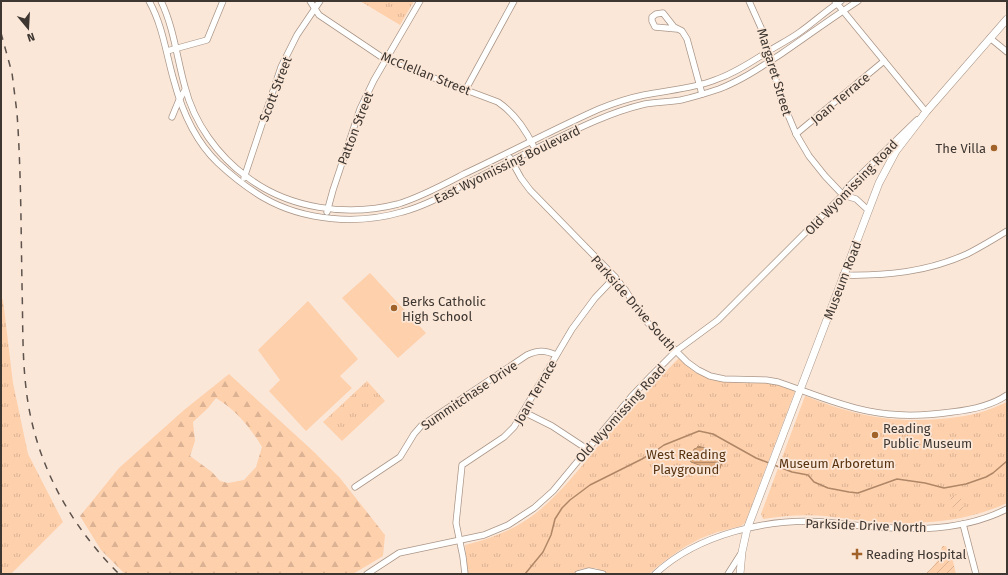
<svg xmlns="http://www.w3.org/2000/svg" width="1008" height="575" viewBox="0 0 1008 575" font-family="'Fira Sans',sans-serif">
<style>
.grass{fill:#fed0ac}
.forest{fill:url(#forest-firs);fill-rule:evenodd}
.park{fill:url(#park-tufts)}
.garden{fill:url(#garden-furrows)}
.water{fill:url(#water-rules);stroke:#af8767}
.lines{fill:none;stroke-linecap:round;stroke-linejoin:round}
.stream{stroke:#af8767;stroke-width:1.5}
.minor-casing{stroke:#aa9789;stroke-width:7}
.major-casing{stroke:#aa9789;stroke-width:8}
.minor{stroke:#fff;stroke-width:5.5}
.major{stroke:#fff;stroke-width:7}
.rail{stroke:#5d534c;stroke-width:1.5;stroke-dasharray:7 7;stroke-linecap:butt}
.poi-dot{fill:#a06228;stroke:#fbe7d8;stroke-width:1.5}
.labels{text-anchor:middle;stroke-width:3.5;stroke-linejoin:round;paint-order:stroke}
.street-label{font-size:13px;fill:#3e3630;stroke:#fbe7d8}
.poi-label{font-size:13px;fill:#3e3630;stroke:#fbe7d8;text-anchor:start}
.park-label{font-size:13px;fill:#573311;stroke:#fbe7d8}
</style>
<defs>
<pattern id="forest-firs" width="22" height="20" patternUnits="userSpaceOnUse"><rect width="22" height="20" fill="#fed0ac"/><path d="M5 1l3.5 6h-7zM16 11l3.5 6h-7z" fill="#dbb394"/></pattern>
<pattern id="park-tufts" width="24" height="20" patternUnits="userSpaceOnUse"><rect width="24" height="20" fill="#fed0ac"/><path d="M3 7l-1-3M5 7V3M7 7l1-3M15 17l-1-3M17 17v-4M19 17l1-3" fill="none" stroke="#dbb394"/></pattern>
<pattern id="garden-furrows" width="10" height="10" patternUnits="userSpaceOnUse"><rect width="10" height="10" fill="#fed0ac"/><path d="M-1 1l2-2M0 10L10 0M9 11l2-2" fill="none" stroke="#dbb394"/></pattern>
<pattern id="water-rules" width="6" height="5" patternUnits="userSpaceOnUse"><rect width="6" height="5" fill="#e0aa7f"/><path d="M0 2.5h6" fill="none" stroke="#b78b68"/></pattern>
</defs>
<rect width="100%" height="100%" fill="#fbe7d8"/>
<g class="grass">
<polygon points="370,273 426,333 398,358 342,298"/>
<polygon points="308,301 358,359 340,376 352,388 306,431 269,391 280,380 258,350"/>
</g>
<path class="forest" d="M229 374 313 451 340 478 385 535 383 556 353 574H125L101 550 80 516 119 468 184 410ZM216 398C236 410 250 427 262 447L256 467 244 480 228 483 220 481 212 472 190 456 195 441 193 422 208 408Z"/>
<g class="park">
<polygon points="360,1 414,1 400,25"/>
<polygon points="1,297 3,300 13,383 28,454 63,522 11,574 1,574"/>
<path d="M679 358 696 373 710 379 768 381 795 391 745 523 741 526C731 529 719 531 709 535 686 544 667 558 649 574H609L596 568H588L581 569 573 574H468L465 545C490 539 516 529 536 513 564 491 585 461 608 434 631 408 654 383 679 358Z"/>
<polygon points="367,381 385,401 342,441 323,422"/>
<path d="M805 396C854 415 887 423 939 419 965 417 984 413 1007 402V503C968 521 925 525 882 522 862 521 843 518 824 516 804 514 783 516 763 519L761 514Z"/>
</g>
<g class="garden">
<polygon points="960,494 964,510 954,512 950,497"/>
<path d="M942 546H946L948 552H951L956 574H925C934 567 941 558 942 546Z"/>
</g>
<polygon class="water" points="698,446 708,449 707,452 722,458 723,460 719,471 717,472 691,462 690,460 694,449 697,448"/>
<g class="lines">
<g class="stream">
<polyline points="774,465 792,472 808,475 814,482 828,488 849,492 858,493 897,479 925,483 944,488 966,484 986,477 993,473 1007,461"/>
<polyline points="525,574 543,552 551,535 555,519 562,508 570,500 590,485 642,459 654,452 664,445 699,431 713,434 756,458 769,463"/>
</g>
<defs>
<g id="minor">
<path d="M149 1C163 26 166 54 174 81 182 111 195 141 218 163 232 176 247 188 264 198 304 221 358 225 402 212 425 206 446 194 467 183 509 162 551 140 595 121 611 114 628 108 645 104 657 102 669 102 681 100 694 97 707 93 719 89 742 80 761 67 781 54 807 36 832 18 858 1"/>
<path d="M161 1C174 28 177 59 185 87 194 123 218 156 247 177 289 209 348 217 398 204 421 197 443 185 464 174 509 153 554 129 599 109 614 103 629 98 644 95 668 90 692 89 715 80 733 74 748 64 764 54 776 46 789 40 800 32 814 22 827 10 841 1"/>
<path d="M310 1 319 15 386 60 498 102C514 113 524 127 533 145"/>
<polyline points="749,1 762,30 781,98 796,134 809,156 825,176 843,195 856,199 868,210"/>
<polyline points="835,1 926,112 923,115"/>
<polyline points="677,29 655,27 652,21 652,17 656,14 663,13 674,27 682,31 687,39 702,94"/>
<polyline points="990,38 1007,52"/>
<polyline points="167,51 207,40 223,1"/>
<polyline points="466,89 514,1"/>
<polyline points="172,117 179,100 185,90"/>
<polyline points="796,134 884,61"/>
<path d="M510 158 521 178 530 190 615 277 626 291 638 310 648 323 687 362 698 370 710 376 724 379 766 380 778 382C808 392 837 405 868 411 896 417 924 416 952 412 971 410 991 406 1007 395"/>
<polyline points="244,178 281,67 297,35 320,1"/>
<polyline points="327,212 333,190 360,109 374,80 420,1"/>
<path d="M843 275C886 276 927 272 967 254 981 247 994 239 1007 231"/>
<polyline points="524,412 552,426 587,449"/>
<path d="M355 487 400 457 414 434 421 426 527 355C538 350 545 350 556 355"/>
<polyline points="963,524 976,574"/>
<polyline points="367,574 399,553 484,535 508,525 534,508 553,491 631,397 651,376 676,351 718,320 843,195 848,187 917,120"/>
<polyline points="465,574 463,557 456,523 462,465 504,437 514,427 572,329 595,298 615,277"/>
<polyline points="578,574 589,571 603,574"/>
<path d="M655 574C698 534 767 518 825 522 886 528 949 538 1007 509"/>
<polyline points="728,574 742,552"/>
</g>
<polyline id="major" points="740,574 742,552 747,529 879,183 896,151 926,112 1007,19"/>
</defs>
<use href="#minor" class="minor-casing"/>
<use href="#major" class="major-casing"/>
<use href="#minor" class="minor"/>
<use href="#major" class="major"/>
<path class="rail" d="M1 33 12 73 17 113C21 170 21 228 22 285 23 320 22 354 26 388 34 460 68 523 119 574"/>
</g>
<g class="poi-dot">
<circle cx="994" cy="148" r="4"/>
<circle cx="394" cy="308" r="4"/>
<circle cx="875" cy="435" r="4"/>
<path d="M855 548h4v4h4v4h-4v4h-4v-4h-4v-4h4z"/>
</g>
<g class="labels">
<g class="street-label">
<text transform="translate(775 72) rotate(73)" y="5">Margaret Street</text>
<text transform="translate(426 73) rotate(22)" y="5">McClellan Street</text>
<text transform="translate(275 89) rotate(-69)" y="5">Scott Street</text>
<text transform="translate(840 98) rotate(-40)" y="5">Joan Terrace</text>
<text transform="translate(355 128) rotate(-69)" y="5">Patton Street</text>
<text transform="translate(507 164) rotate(-26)" y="5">East Wyomissing Boulevard</text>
<text transform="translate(851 187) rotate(-46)" y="5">Old Wyomissing Road</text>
<text transform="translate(842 280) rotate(-69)" y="5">Museum Road</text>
<text transform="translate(634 303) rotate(49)" y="5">Parkside Drive South</text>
<text transform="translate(535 392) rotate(-60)" y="5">Joan Terrace</text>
<text transform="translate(469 395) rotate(-34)" y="5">Summitchase Drive</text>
<text transform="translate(620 413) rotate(-48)" y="5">Old Wyomissing Road</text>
<text transform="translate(866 525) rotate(2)" y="5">Parkside Drive North</text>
</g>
<g class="poi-label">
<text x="986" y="153" text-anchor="end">The Villa</text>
<text x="402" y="306">Berks Catholic<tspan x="402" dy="15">High School</tspan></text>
<text x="883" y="433">Reading<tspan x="883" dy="15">Public Museum</tspan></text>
<text x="866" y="559">Reading Hospital</text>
</g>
<g class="park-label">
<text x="686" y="459">West Reading<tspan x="686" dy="15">Playground</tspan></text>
<text x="837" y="468">Museum Arboretum</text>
</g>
</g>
<rect width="1008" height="575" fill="none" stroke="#3e3630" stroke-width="4"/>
<g transform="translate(28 28) rotate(162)" stroke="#fbe7d8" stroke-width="3" paint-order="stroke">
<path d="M0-3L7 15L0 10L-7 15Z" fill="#3e3630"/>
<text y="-6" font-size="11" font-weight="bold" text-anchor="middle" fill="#3e3630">N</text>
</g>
</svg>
